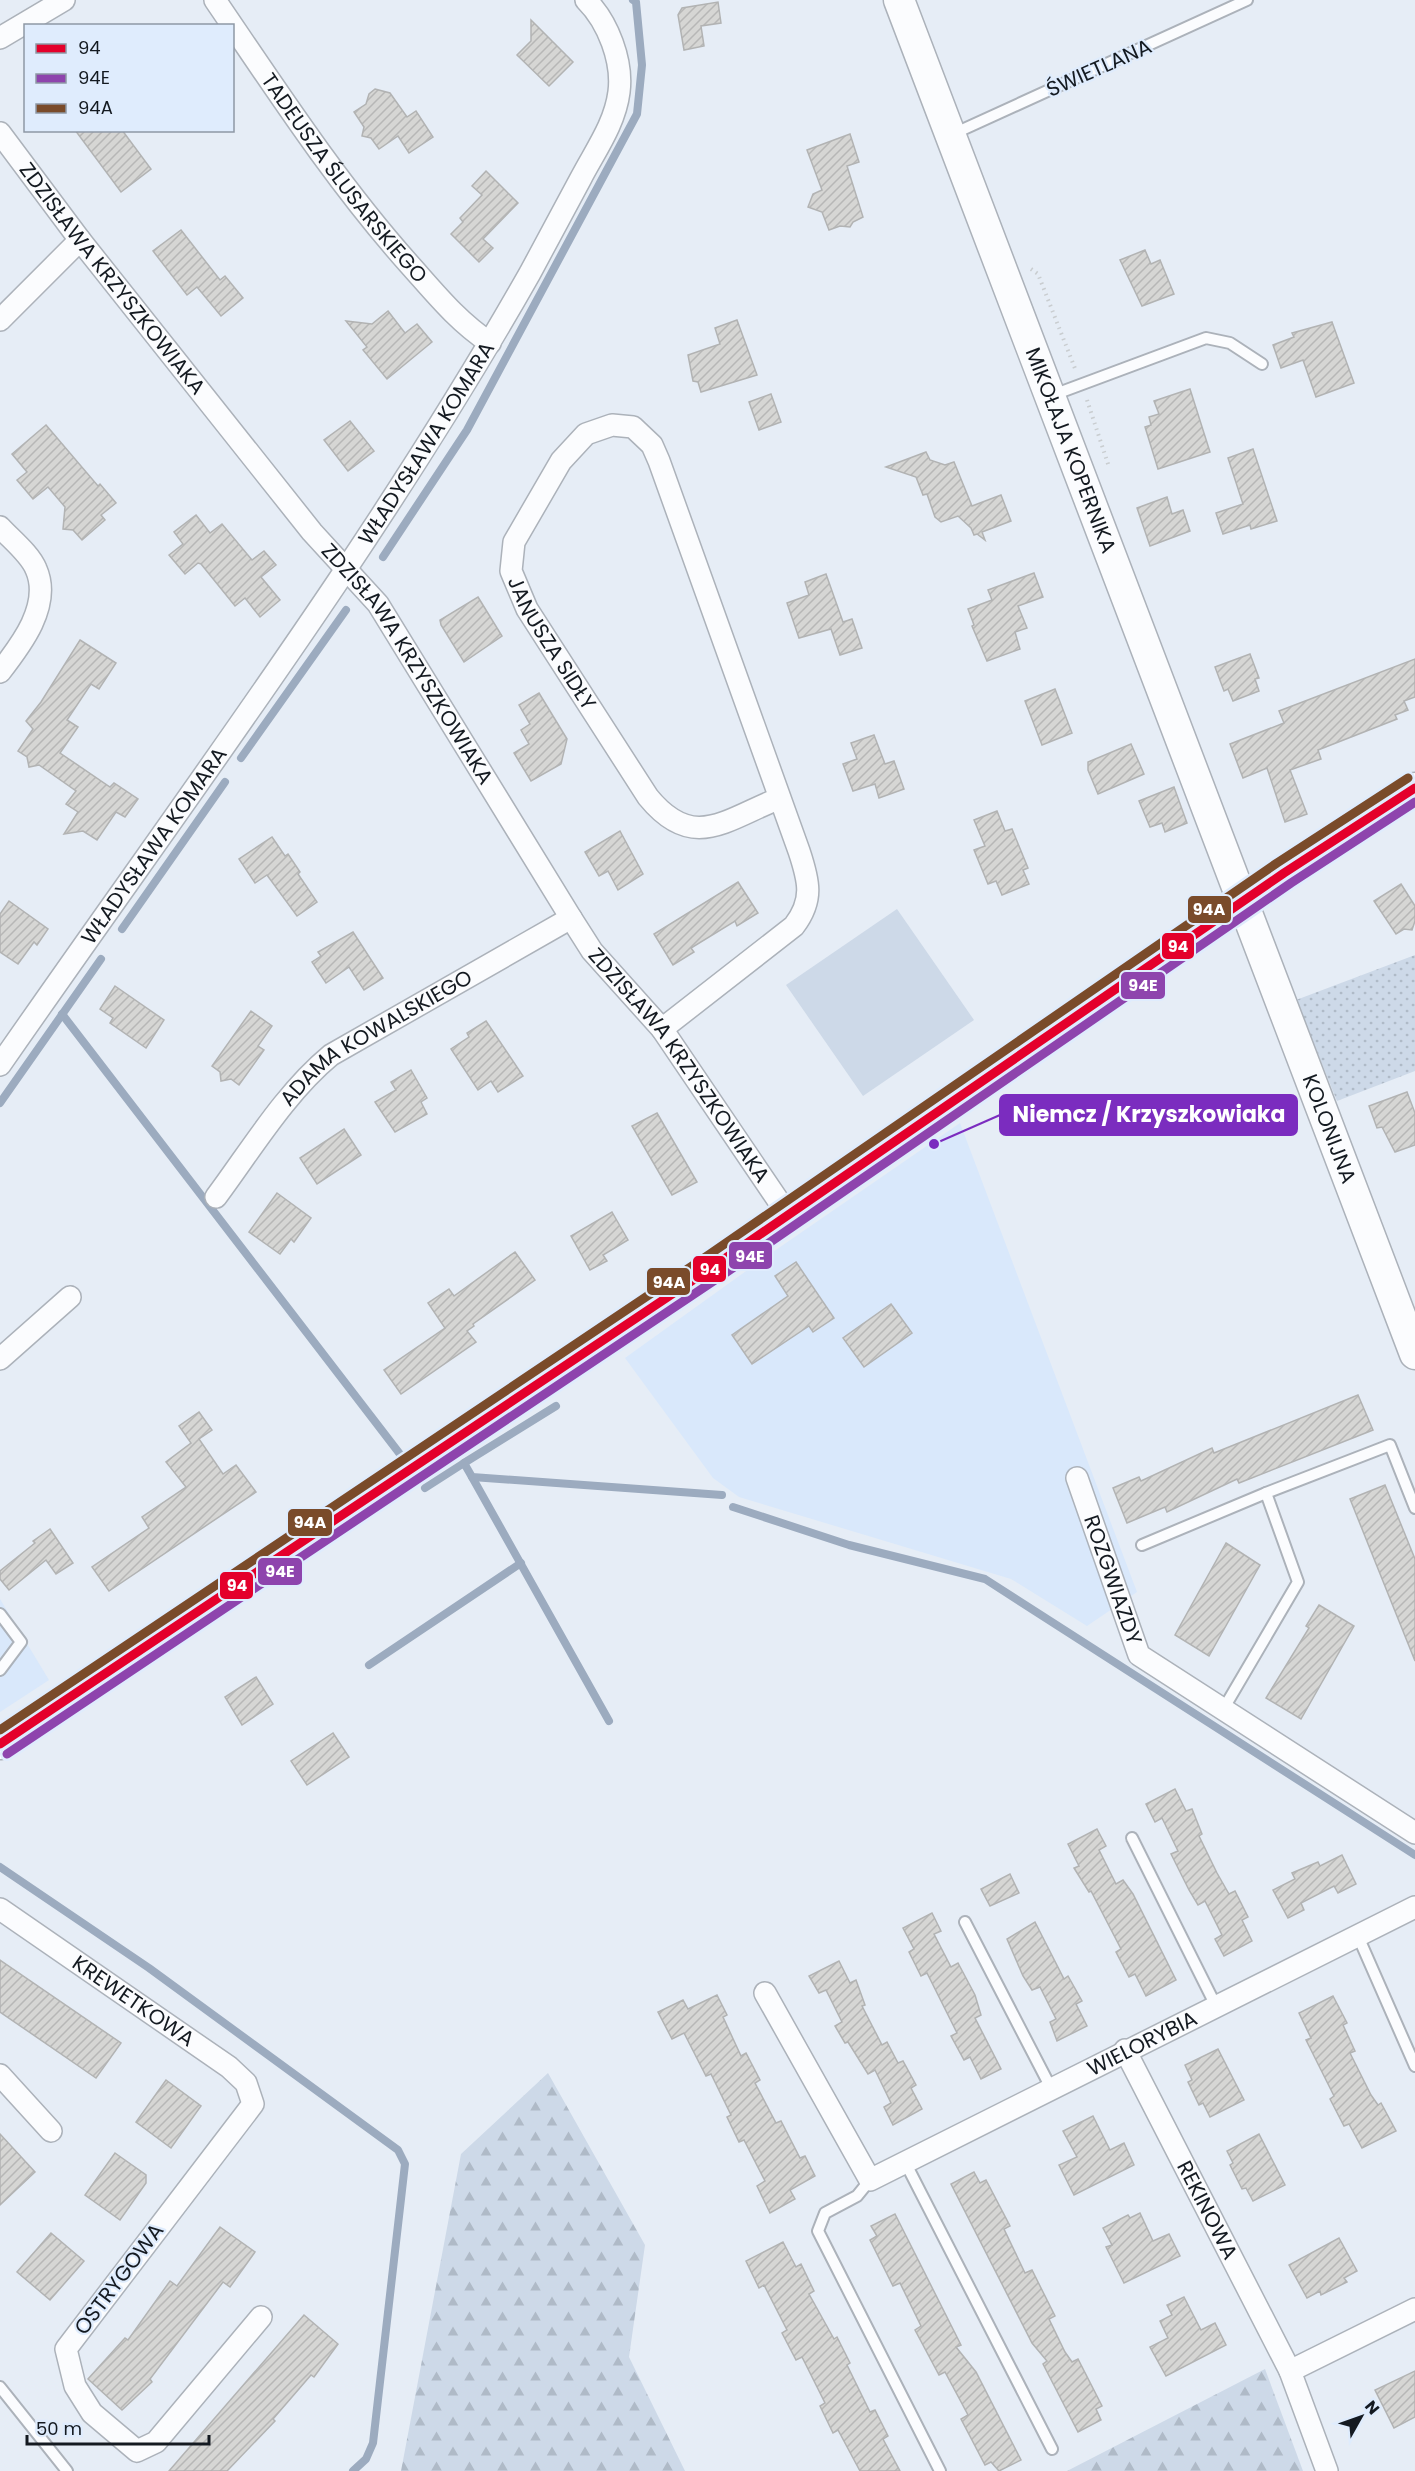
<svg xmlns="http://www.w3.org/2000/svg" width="1415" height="2471" viewBox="0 0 1415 2471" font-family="Poppins,sans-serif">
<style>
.built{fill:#d9e8fb}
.grass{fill:url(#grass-dots)}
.forest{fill:url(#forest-firs)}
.pitch{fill:#cdd9e8}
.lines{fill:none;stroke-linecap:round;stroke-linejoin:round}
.stream{stroke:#9cabbf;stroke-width:8}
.building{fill:url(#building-hatch);stroke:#b2b3b3;stroke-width:1.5}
.lane-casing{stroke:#acb2ba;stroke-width:14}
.street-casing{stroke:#acb2ba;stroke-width:24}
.secondary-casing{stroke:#acb2ba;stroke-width:33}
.path{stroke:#c9cdd0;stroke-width:4;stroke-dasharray:1.5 4.5;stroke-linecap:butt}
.lane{stroke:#fbfcfe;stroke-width:10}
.street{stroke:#fbfcfe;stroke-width:21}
.secondary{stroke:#fbfcfe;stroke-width:30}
.bus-1-casing{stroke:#dfecfd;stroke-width:14}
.bus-2-casing{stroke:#dfecfd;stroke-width:14}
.bus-3-casing{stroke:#dfecfd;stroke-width:14}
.bus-1{stroke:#e4002b;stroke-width:9}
.bus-2{stroke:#8e44ad;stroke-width:9}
.bus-3{stroke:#7a4b2a;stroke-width:9}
.labels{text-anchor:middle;stroke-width:4.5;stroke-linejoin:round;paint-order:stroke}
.street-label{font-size:21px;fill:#141a21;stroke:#dfecfd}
.leader{fill:none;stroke:#7b2cbf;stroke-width:2}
.callout-dot{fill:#7b2cbf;stroke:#dfecfd;stroke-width:2}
.callout{fill:#7b2cbf;stroke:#7b2cbf;stroke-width:2}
.callout-label{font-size:22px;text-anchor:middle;font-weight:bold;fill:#fff}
.line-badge{stroke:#dfecfd;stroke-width:2}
.badge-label{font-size:16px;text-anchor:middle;font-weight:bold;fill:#fff}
</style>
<defs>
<pattern id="grass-dots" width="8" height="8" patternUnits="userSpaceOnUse" patternTransform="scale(1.5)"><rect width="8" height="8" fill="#cdd9e8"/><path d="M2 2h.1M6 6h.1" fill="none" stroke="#afbac7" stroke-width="1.8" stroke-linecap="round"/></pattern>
<pattern id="forest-firs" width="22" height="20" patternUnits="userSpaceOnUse" patternTransform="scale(1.5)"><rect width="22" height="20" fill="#cdd9e8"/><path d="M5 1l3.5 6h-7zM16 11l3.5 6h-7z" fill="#afbac7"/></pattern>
<pattern id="building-hatch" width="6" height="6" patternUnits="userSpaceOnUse" patternTransform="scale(1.5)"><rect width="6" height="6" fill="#d6d6d4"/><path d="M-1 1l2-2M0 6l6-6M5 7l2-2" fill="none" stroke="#b7b7b6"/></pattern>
</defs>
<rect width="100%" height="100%" fill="#e6edf6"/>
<g class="built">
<polygon points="960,1123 1137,1592 1087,1626 1011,1579 739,1497 713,1478 625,1358 760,1261"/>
<polygon points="0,1599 49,1680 0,1712"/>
</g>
<polygon class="grass" points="1415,955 1415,1071 1337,1101 1296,1000"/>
<g class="forest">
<polygon points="548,2073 645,2245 629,2357 685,2471 401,2471 461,2154"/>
<polygon points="1265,2369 1303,2471 1067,2471"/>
</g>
<polygon class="pitch" points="897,909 974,1020 863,1096 786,985"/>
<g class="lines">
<g class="stream">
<polyline points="383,557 467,430 637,114 642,65 636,2 633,0"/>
<polyline points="241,758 346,610"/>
<polyline points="122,929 225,782"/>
<polyline points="62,1014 403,1458"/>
<polyline points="0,1103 101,959"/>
<polyline points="464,1463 556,1406"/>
<polyline points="472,1477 609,1721"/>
<polyline points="425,1488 464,1463 472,1477 722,1495"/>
<polyline points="733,1507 849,1545 985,1579 1415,1855"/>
<polyline points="369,1665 521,1563"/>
<polyline points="0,1867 149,1968 398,2150 405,2164 373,2443 366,2459 353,2471"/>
</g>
</g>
<g class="building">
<polygon points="718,2 721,23 701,26 704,46 684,50 678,15 682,8"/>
<polygon points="531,20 573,62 549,86 517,55 531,41"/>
<polygon points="375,89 390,93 407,117 416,111 433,137 409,153 398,136 379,149 371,138 362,136 364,127 354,112 366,104 369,94"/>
<polygon points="75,130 122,130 151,169 121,192"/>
<polygon points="850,134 859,162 847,166 863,217 853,222 850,227 840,226 829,230 822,212 808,207 813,194 822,190 807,150"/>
<polygon points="486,171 518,203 483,239 493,248 479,262 451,234 463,222 460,218 482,195 472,186"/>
<polygon points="181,230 220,280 225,276 243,298 221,316 197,287 187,295 153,251"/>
<polygon points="1145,250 1151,264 1160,260 1174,294 1142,306 1120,260"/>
<polygon points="388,311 405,333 417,324 432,342 387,379 363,350 367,347 346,321 372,324"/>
<polygon points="737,320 757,375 701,392 698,382 693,381 688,355 720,344 715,328"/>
<polygon points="1332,322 1354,383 1316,397 1303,360 1281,368 1273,345 1294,337 1292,333"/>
<polygon points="1190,389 1210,452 1158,469 1145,427 1151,425 1149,417 1159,414 1154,401"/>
<polygon points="771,394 781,422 759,430 749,402"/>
<polygon points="350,421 374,451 348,471 324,440"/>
<polygon points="46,425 98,486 100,484 116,503 101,515 105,520 82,540 73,530 63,529 65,507 48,487 33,499 17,480 27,472 12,454"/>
<polygon points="1253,449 1277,521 1251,529 1250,525 1223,534 1216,513 1243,504 1228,458"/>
<polygon points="926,452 930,460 945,465 954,462 972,506 1001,495 1011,521 982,532 985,540 977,534 974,535 971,528 958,516 941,522 935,517 927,494 923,495 916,477 886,467"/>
<polygon points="1167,497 1172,514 1183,510 1190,531 1150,546 1137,508"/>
<polygon points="196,515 210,533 222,524 252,560 264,551 276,565 261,577 280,600 260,617 245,598 235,606 201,564 198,563 185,574 169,555 183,544 174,532"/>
<polygon points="1034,573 1043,597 1018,606 1027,628 1015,632 1020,649 987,661 972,626 974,625 968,609 992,600 988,590"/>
<polygon points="826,574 843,622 852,619 862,648 840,655 831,629 799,638 787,603 809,595 805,582"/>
<polygon points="478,597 502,636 464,662 441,625 440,620"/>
<polygon points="80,640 116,663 99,689 91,684 67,720 78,727 60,753 110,787 114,783 138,799 125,817 116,812 97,840 83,831 64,834 78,812 66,804 76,791 39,765 29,767 27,757 18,751 33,729 26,721 41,702"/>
<polygon points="1250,654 1259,678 1255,679 1259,691 1233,701 1228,689 1224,691 1215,667"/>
<polygon points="1415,659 1415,697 1404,701 1408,710 1395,715 1397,719 1318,750 1321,759 1290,770 1307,814 1285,822 1267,768 1243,778 1230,744 1284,723 1279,711"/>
<polygon points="1055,689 1072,733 1042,745 1025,701"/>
<polygon points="539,693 567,739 561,764 531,781 514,753 529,744 521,730 530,724 519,705"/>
<polygon points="874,735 885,764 894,761 904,789 879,798 875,784 853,791 843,764 857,759 851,743"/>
<polygon points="1131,744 1144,774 1098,794 1088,770 1088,762"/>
<polygon points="1174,787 1187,823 1165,832 1162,823 1150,827 1139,801"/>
<polygon points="997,811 1005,831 1012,829 1028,868 1023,870 1029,884 1002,895 996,881 988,884 974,850 985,846 974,820"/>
<polygon points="620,831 643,874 618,890 608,871 599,876 585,852"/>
<polygon points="272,837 285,856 288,854 300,872 298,874 317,902 297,916 267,875 255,883 239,859"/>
<polygon points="738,882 758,913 737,926 735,921 691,948 694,952 673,965 654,934"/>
<polygon points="1401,884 1415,906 1415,921 1412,930 1404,929 1396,934 1374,901"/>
<polygon points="9,901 48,929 37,945 34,942 18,964 0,952 0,914"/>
<polygon points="353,932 383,978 364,990 349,967 326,983 312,962 321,956 318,952"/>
<polygon points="115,986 164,1020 146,1048 110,1023 113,1018 100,1009"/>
<polygon points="251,1011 272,1026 258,1046 264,1050 239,1085 231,1079 221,1081 220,1072 212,1066"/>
<polygon points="486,1021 523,1076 498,1092 491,1081 478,1090 451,1049 469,1037 467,1033"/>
<polygon points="411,1070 427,1098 421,1102 427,1114 395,1132 375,1102 396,1090 391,1082"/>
<polygon points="1407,1092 1415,1113 1415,1145 1395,1152 1382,1127 1377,1128 1369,1106"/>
<polygon points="657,1113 697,1182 672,1195 632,1126"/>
<polygon points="344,1129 361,1155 317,1184 300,1158"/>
<polygon points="277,1193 311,1218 294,1242 291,1239 280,1254 249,1232"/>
<polygon points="612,1212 628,1240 603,1255 607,1261 590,1270 571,1236"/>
<polygon points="515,1252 535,1280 473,1324 474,1326 467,1331 476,1342 401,1394 384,1370 445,1328 428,1303 449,1289 454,1296"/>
<polygon points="796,1262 834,1318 813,1332 809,1326 752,1364 732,1335 788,1296 775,1276"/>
<polygon points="891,1304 912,1333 864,1367 843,1338"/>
<polygon points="1358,1395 1373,1430 1239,1483 1237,1479 1167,1512 1165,1507 1127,1523 1113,1488 1139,1477 1141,1481 1212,1448 1214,1453"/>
<polygon points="199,1412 212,1430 199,1439 223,1474 236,1465 256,1492 109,1591 92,1567 149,1528 142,1517 186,1487 166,1462 191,1443 179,1426"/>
<polygon points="1385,1485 1415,1559 1415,1661 1350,1499"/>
<polygon points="50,1529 73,1563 56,1574 46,1560 9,1590 0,1579 0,1571 35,1543 33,1541"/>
<polygon points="1226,1543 1260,1565 1209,1656 1175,1635"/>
<polygon points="1319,1605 1354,1626 1301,1719 1266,1698 1309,1628 1306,1626"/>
<polygon points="256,1677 273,1704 242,1725 225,1697"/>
<polygon points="333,1733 349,1757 307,1785 291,1761"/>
<polygon points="1175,1789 1186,1811 1192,1809 1202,1834 1199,1836 1217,1873 1229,1894 1235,1891 1248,1917 1242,1920 1252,1941 1224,1956 1215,1939 1222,1935 1205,1901 1198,1905 1189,1890 1171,1854 1178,1851 1162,1818 1155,1822 1146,1804"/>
<polygon points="1097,1829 1106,1846 1099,1850 1116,1884 1123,1880 1133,1894 1176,1980 1146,1996 1135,1974 1129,1977 1116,1952 1121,1949 1091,1891 1089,1892 1074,1868 1079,1866 1068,1844"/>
<polygon points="1342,1855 1356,1884 1338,1893 1334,1886 1301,1903 1304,1910 1288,1918 1273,1890 1295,1879 1292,1873 1318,1862 1320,1866"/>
<polygon points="1010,1874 1019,1893 990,1906 981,1889"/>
<polygon points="932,1913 941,1931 934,1934 951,1967 958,1963 975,1995 981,2015 975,2018 1001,2069 981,2079 970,2057 964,2060 951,2036 957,2033 927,1973 921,1976 909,1952 914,1949 903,1928"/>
<polygon points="1035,1922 1064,1979 1068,1976 1082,2001 1076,2004 1087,2026 1057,2041 1050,2022 1056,2019 1040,1987 1032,1990 1023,1976 1007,1939"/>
<polygon points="0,1960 121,2043 96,2078 0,2012"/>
<polygon points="839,1961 850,1983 856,1980 865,2005 862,2006 882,2045 887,2042 898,2063 903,2061 916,2085 911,2088 922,2109 893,2125 884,2107 891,2103 875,2070 868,2074 848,2042 845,2043 835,2026 842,2022 826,1990 819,1993 809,1976"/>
<polygon points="717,1995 727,2015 723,2017 741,2056 746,2053 760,2080 755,2083 776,2123 781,2121 800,2158 805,2156 815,2176 790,2190 795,2199 770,2213 757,2186 765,2181 744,2140 739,2142 727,2117 731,2115 711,2074 706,2076 684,2033 672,2039 658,2012 683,2000 688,2009"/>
<polygon points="1333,1996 1347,2023 1343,2025 1355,2051 1350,2053 1371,2095 1378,2105 1381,2103 1396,2131 1362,2148 1349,2124 1344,2126 1330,2099 1334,2096 1306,2040 1311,2038 1299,2013"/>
<polygon points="1218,2049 1244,2100 1210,2117 1203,2103 1199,2105 1188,2082 1192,2080 1185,2065"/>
<polygon points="166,2080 201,2106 171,2148 136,2122"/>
<polygon points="1093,2116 1110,2150 1124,2143 1134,2165 1074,2195 1059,2165 1077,2157 1063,2131"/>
<polygon points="0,2134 35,2172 0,2205"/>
<polygon points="1259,2134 1285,2185 1253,2201 1246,2188 1242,2189 1230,2165 1233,2163 1227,2151"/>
<polygon points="115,2153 146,2175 146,2183 120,2220 85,2195"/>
<polygon points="974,2172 980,2183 986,2180 1010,2226 1004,2229 1025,2273 1032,2270 1055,2316 1049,2319 1065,2352 1072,2362 1078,2359 1102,2406 1096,2409 1101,2420 1078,2432 1043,2364 1047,2361 1032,2343 951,2184"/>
<polygon points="1140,2213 1153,2241 1169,2234 1180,2256 1124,2283 1106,2247 1112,2245 1103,2228 1128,2215 1130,2218"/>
<polygon points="895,2214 961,2345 956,2347 976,2372 1021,2460 999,2471 991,2462 985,2465 961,2419 968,2415 945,2372 939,2375 915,2330 921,2326 900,2283 893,2286 870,2240 877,2236 871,2226"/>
<polygon points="220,2227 255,2252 230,2287 223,2282 150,2379 152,2382 122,2410 88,2379 125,2338 128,2340 170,2281 177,2286"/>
<polygon points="51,2233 84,2261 50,2300 17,2272"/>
<polygon points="1339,2238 1357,2271 1344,2278 1347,2282 1321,2295 1320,2291 1307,2298 1289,2265"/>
<polygon points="783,2242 796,2267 801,2264 814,2291 809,2294 834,2339 837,2337 850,2363 847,2365 870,2412 875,2410 888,2436 883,2439 900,2471 860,2471 838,2430 833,2433 820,2406 825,2403 802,2357 796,2360 782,2333 787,2330 764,2285 759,2288 746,2261"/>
<polygon points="1184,2297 1201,2330 1215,2323 1226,2345 1166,2376 1150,2347 1168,2338 1160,2321 1172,2315 1167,2305"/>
<polygon points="304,2315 338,2344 314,2377 311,2375 273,2419 275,2421 227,2471 169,2471"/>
<polygon points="1415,2371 1415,2417 1394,2428 1375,2390"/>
</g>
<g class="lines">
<defs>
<g id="lane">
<polyline points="953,134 1247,0"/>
<polyline points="1053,395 1206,338 1230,343 1262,364"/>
<polyline points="1142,1545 1266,1493"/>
<polyline points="0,1614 21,1642 0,1670"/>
<polyline points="1224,1708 1298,1582 1266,1493 1390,1445 1415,1508"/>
<polyline points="1132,1838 1216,2006"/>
<polyline points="965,1922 1051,2088"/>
<polyline points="1357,1934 1415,2066"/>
<polyline points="905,2162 1052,2449"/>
<polyline points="870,2180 857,2196 825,2213 818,2231 940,2471"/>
<polyline points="0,2387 67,2471"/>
</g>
<g id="street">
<path id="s1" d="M215 0C277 91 336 182 409 264 435 293 457 321 490 343"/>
<polyline points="0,38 64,0"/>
<path id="s2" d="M0 133 80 240 312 532 378 604 571 918 592 951 662 1029 788 1215"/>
<polyline points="0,320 80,240"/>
<path d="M0 527C11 539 30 554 36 569 52 605 21 645 0 672"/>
<path id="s3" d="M662 1029 794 926C814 900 809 881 799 851L659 461 652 445 633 427 612 425 586 434 561 461 514 542 511 571 527 609 648 797C693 852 725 820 780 798"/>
<path id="s4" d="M0 1065C181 804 373 550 530 273 547 241 564 210 581 178 595 151 615 124 619 92 623 61 608 22 586 0"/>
<path id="s5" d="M216 1197C251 1150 285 1093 331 1055L571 918"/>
<polyline points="0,1359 70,1297"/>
<path id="s6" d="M1077 1478 1139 1655 1415 1833"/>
<path id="s7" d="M0 1909 229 2067 246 2083 253 2104 66 2349 75 2386 92 2413 137 2451 156 2442 261 2317"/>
<path id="s8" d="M765 1993 870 2180 1415 1907"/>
<path id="s9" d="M1125 2050 1290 2371"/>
<polyline points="0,2075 51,2131"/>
<polyline points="1327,2471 1290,2371 1415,2309"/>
</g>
<g id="secondary">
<path id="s10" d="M899 0 1415 1354"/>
<polyline points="0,1744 717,1264 1284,873 1415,788"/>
</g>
</defs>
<use href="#lane" class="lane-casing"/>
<use href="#street" class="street-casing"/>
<use href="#secondary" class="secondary-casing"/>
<g class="path">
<polyline points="1031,269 1038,274 1076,371"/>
<polyline points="1087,400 1109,467"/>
</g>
<use href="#lane" class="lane"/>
<use href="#street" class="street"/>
<use href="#secondary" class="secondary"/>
<defs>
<polyline id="bus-1" points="0,1744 717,1264 1284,873 1415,788"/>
<polyline id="bus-2" points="7,1754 724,1274 1291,883 1415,802"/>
<polyline id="bus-3" points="0,1730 710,1254 1277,863 1408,778"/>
</defs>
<use href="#bus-1" class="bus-1-casing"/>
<use href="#bus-2" class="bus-2-casing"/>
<use href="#bus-3" class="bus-3-casing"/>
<use href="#bus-1" class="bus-1"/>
<use href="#bus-2" class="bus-2"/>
<use href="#bus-3" class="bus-3"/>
</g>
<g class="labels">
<g class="street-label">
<text transform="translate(1099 68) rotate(-24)" y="7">ŚWIETLANA</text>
<text dy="7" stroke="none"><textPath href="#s1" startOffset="220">TADEUSZA ŚLUSARSKIEGO</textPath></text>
<text dy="7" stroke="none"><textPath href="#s2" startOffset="184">ZDZISŁAWA KRZYSZKOWIAKA</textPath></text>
<text dy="7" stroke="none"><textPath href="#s4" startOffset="754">WŁADYSŁAWA KOMARA</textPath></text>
<text dy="7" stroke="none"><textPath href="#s10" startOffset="482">MIKOŁAJA KOPERNIKA</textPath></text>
<text dy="7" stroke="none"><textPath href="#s3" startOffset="996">JANUSZA SIDŁY</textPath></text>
<text dy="7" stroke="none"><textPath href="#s2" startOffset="670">ZDZISŁAWA KRZYSZKOWIAKA</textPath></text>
<text dy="7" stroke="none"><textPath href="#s4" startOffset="268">WŁADYSŁAWA KOMARA</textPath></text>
<text dy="7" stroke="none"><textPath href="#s5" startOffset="230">ADAMA KOWALSKIEGO</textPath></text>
<text dy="7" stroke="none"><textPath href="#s2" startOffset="1156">ZDZISŁAWA KRZYSZKOWIAKA</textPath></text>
<text dy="7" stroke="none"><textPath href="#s10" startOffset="1208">KOLONIJNA</textPath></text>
<text dy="7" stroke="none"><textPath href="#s6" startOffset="108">ROZGWIAZDY</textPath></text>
<text dy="7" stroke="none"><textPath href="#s7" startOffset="162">KREWETKOWA</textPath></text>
<text dy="7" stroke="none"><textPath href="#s8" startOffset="519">WIELORYBIA</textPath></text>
<text dy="7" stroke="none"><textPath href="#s9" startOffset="180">REKINOWA</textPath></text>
<text transform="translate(119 2279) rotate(-53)" y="7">OSTRYGOWA</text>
</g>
</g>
<path class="leader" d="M934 1144L1000 1115"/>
<circle class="callout-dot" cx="934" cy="1144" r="6"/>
<rect class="callout" x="1000" y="1095" width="297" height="40" rx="6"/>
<g class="callout-label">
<text x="1149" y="1122">Niemcz / Krzyszkowiaka</text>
</g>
<g class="line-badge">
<rect x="1187" y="895" width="45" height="29" rx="6" fill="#7a4b2a"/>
<rect x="1161" y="932" width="34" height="28" rx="6" fill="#e4002b"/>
<rect x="1120" y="971" width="46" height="29" rx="6" fill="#8e44ad"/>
<rect x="728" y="1241" width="45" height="29" rx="6" fill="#8e44ad"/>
<rect x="692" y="1255" width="35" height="28" rx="6" fill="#e4002b"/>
<rect x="646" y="1267" width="45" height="29" rx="6" fill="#7a4b2a"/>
<rect x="287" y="1508" width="46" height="29" rx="6" fill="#7a4b2a"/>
<rect x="257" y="1557" width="46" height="29" rx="6" fill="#8e44ad"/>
<rect x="219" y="1571" width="35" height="29" rx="6" fill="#e4002b"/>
</g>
<g class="badge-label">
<text x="1209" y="915">94A</text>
<text x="1178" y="952">94</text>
<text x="1143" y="991">94E</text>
<text x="750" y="1262">94E</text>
<text x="710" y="1275">94</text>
<text x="669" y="1288">94A</text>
<text x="310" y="1528">94A</text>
<text x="280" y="1577">94E</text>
<text x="237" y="1591">94</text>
</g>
<rect x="24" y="24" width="210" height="108" fill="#dfecfd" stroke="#8e98a5" stroke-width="1.5"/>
<rect x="36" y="44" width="30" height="9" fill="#e4002b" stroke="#8e98a5" stroke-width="1.5"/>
<text x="78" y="54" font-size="18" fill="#141a21">94</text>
<rect x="36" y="74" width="30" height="9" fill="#8e44ad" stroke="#8e98a5" stroke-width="1.5"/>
<text x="78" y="84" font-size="18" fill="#141a21">94E</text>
<rect x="36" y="104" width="30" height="9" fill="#7a4b2a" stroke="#8e98a5" stroke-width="1.5"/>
<text x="78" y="114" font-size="18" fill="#141a21">94A</text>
<g transform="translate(1361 2417) rotate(50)" stroke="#dfecfd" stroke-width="4.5" paint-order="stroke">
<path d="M0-4.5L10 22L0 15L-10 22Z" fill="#141a21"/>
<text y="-9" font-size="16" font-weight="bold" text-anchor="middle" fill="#141a21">N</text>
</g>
<path d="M27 2435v9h182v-9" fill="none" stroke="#141a21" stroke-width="3"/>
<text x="36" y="2435" font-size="18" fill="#141a21" stroke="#dfecfd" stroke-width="4.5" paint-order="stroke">50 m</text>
</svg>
